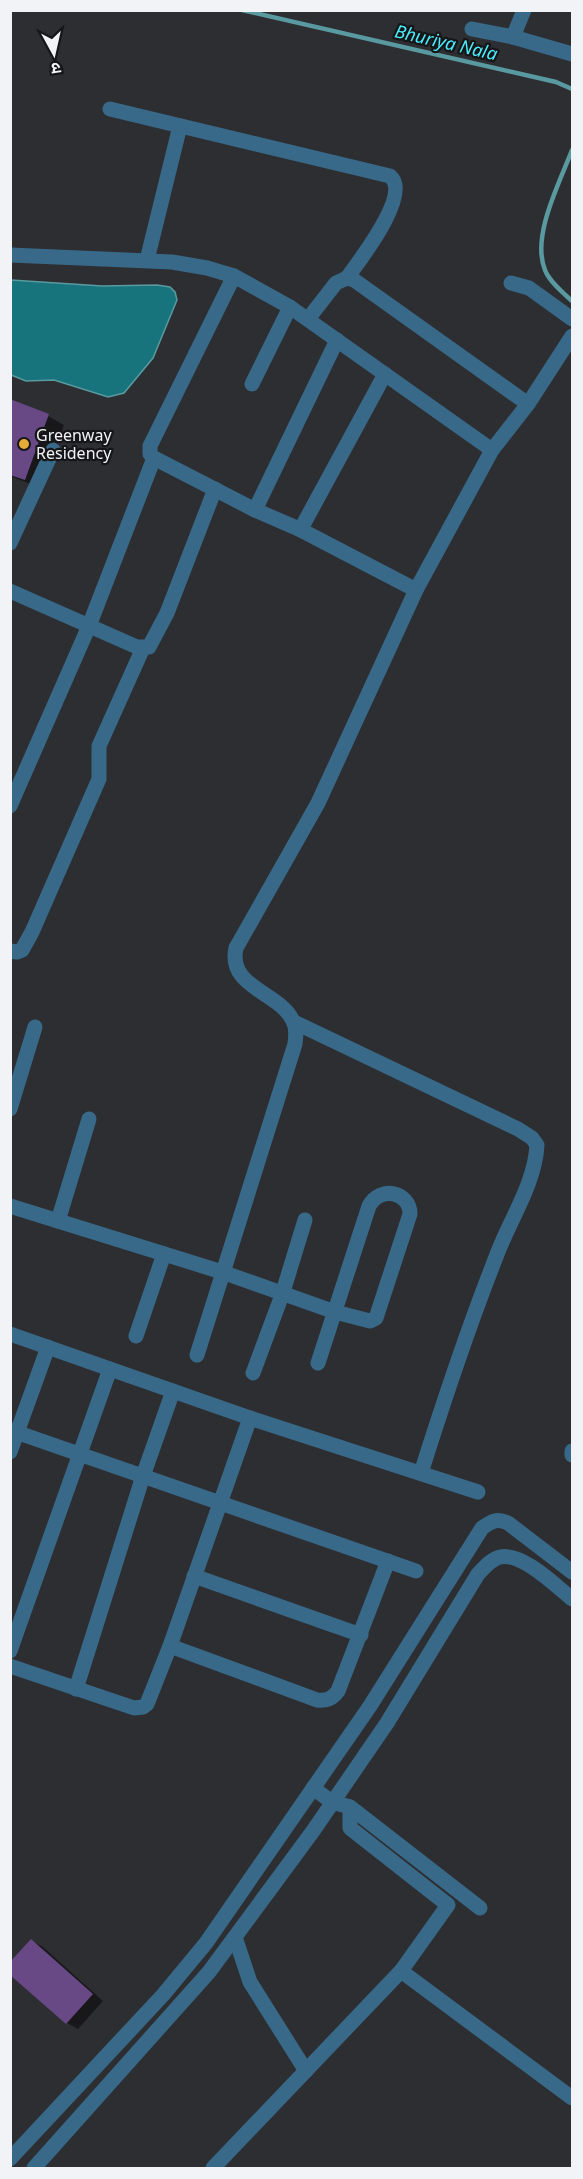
<svg xmlns="http://www.w3.org/2000/svg" width="583" height="2179" viewBox="0 0 583 2179" font-family="'Noto Sans','Noto Sans Devanagari',sans-serif">
<style>
.water{fill:#18747c;stroke:#599aa1;stroke-width:1.5}
.shadow{fill:#0007}
.lines{fill:none;stroke-linecap:round;stroke-linejoin:round}
.stream{stroke:#599aa1;stroke-width:4.5}
.building{fill:#684986}
.minor{stroke:#386988;stroke-width:15}
.poi-dot{fill:#e6ac36;stroke:#161618;stroke-width:2}
.labels{text-anchor:middle;stroke-width:4.5;stroke-linejoin:round;paint-order:stroke}
.poi-label{font-size:16px;fill:#f2f3f6;stroke:#161618;text-anchor:start}
.water-label{font-size:18px;font-style:italic;fill:#4bedfc;stroke:#161618}
</style>
<rect width="100%" height="100%" fill="#2d2e32"/>
<polygon class="water" points="11,280 102,286 157,285 170,287 175,292 177,300 153,358 124,393 108,397 54,380 26,381 11,375"/>
<g class="shadow">
<polygon points="10,400 48,416 64,425 41,488 10,476"/>
<polygon points="32,1941 43,1947 103,2001 78,2029 67,2023"/>
</g>
<g class="lines">
<g class="stream">
<polyline points="242,10 556,82 572,89"/>
<path d="M572 150C560 182 531 236 545 270 549 281 563 293 572 301"/>
</g>
</g>
<g class="building">
<polygon points="10,399 49,414 25,480 10,475"/>
<polygon points="31,1939 93,1994 66,2024 10,1975 10,1962"/>
</g>
<g class="lines">
<g class="minor">
<polyline points="472,29 513,37 572,54"/>
<polyline points="513,37 524,10"/>
<path d="M110 109 390 176C412 194 359 261 347 278"/>
<polyline points="10,255 172,262 207,268 234,276 290,307 492,450"/>
<polyline points="147,260 180,126"/>
<polyline points="234,276 150,446 150,454 154,458 255,510 299,529 303,525 385,374"/>
<polyline points="511,283 529,288 572,319"/>
<polyline points="308,319 336,283 347,278 354,280 528,404 572,336"/>
<polyline points="252,384 290,307"/>
<polyline points="255,510 337,340"/>
<polyline points="299,529 416,590"/>
<polyline points="10,543 53,450"/>
<polyline points="10,591 137,647 149,647 167,613 215,489"/>
<polyline points="10,806 89,626 154,458"/>
<polyline points="10,951 17,952 22,950 32,932 99,779 99,746 143,648"/>
<path d="M294 1022 518 1129 532 1138 537 1145C535 1184 509 1221 496 1257 468 1328 444 1400 421 1473"/>
<polyline points="10,1109 35,1027"/>
<path d="M10 1206 222 1272 335 1312 370 1321 376 1318 410 1214C410 1192 380 1185 369 1206L318 1363"/>
<polyline points="58,1221 89,1119"/>
<polyline points="10,1334 250,1418"/>
<polyline points="136,1336 164,1254"/>
<path d="M197 1355 295 1044C296 1036 297 1028 293 1021 280 992 227 988 236 948L318 803 416 590 492 450 528 404"/>
<polyline points="253,1373 282,1295 305,1220"/>
<polyline points="10,1430 416,1571"/>
<polyline points="572,1451 572,1455"/>
<polyline points="10,1452 48,1347"/>
<polyline points="194,1576 361,1635"/>
<path d="M170 1646 317 1700C327 1701 332 1699 338 1691L388 1561"/>
<polyline points="10,1651 110,1369"/>
<polyline points="10,1666 134,1708 143,1707 147,1704 170,1646 250,1418 478,1492"/>
<polyline points="76,1689 143,1476 173,1391"/>
<polyline points="313,1788 332,1802 350,1807 480,1908"/>
<polyline points="235,1937 250,1982 306,2071"/>
<polyline points="401,1971 572,2098"/>
<path d="M10 2159 163 1995 206 1943 370 1706 482 1528C492 1521 497 1518 508 1523L572 1572"/>
<path d="M34 2168 209 1972 313 1831 387 1723 478 1574C484 1568 491 1559 500 1557 522 1552 556 1586 572 1599"/>
<polyline points="213,2168 401,1971 448,1905 350,1828 350,1807"/>
</g>
</g>
<circle class="poi-dot" cx="24" cy="444" r="6"/>
<g class="labels">
<g class="poi-label">
<text x="36" y="441">Greenway<tspan x="36" dy="18">Residency</tspan></text>
</g>
<g class="water-label">
<text transform="translate(446 43) rotate(13)" y="6">Bhuriya Nala</text>
</g>
</g>
<rect width="583" height="2179" fill="none" stroke="#f2f3f6" stroke-width="24"/>
<g transform="translate(54 54) rotate(172)" stroke="#161618" stroke-width="4.5" paint-order="stroke">
<path d="M0-4.5L10 22L0 15L-10 22Z" fill="#f2f3f6"/>
<text y="-9" font-size="16" font-weight="bold" text-anchor="middle" fill="#f2f3f6">उ</text>
</g>
</svg>
